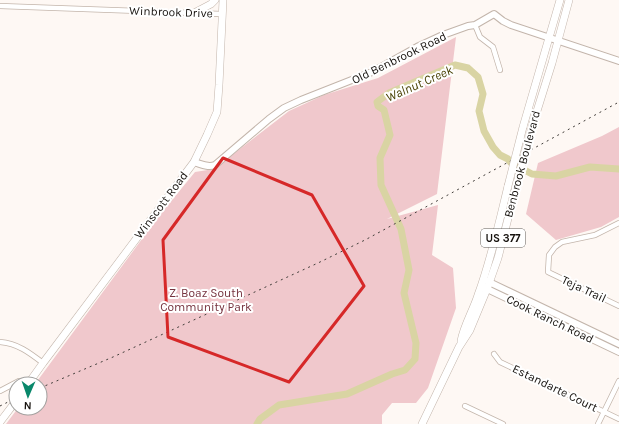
<svg xmlns="http://www.w3.org/2000/svg" width="619" height="424" viewBox="0 0 619 424" font-family="Karla,sans-serif">
<style>
.green{fill:#f0c8cc}
.lines{fill:none;stroke-linecap:round;stroke-linejoin:round}
.river{stroke:#d9d4a3;stroke-width:7}
.minor-casing{stroke:#c3b5ab;stroke-width:6}
.tertiary-casing{stroke:#c3b5ab;stroke-width:8}
.secondary-casing{stroke:#c3b5ab;stroke-width:8}
.primary-casing{stroke:#c3b5ab;stroke-width:8}
.minor{stroke:#fff;stroke-width:4.5}
.tertiary{stroke:#fff;stroke-width:6}
.secondary{stroke:#fff;stroke-width:7}
.primary{stroke:#fff;stroke-width:7}
.rail{stroke:#423e3a;stroke-width:1;stroke-dasharray:2 4;stroke-linecap:butt}
.primary-bridge-casing{stroke:#c3b5ab;stroke-width:8;stroke-linecap:butt}
.primary-bridge{stroke:#fff;stroke-width:7}
.marked{fill:none;stroke:#d62828;stroke-width:3;stroke-linejoin:round}
.labels{text-anchor:middle;stroke-width:4;stroke-linejoin:round;paint-order:stroke}
.shield{fill:#fff;stroke:#5d5a57;stroke-width:1}
.shield-label{font-size:11px;font-weight:bold;fill:#17130f}
.street-label{font-size:12px;fill:#17130f;stroke:#fff}
.park-label{font-size:12px;fill:#76333f;stroke:#fff}
.water-label{font-size:13px;font-style:italic;fill:#4a4306;stroke:#fff}
</style>
<rect width="100%" height="100%" fill="#fef8f4"/>
<g class="green">
<polygon points="456,37 437,194 387,219 438,205 432,255 453,268 456,308 428,388 416,403 392,403 382,415 382,424 6,424 18,408 40,408 40,384 35,384 159,216 195,172 214,169 289,111 324,95 378,78"/>
<polygon points="619,127 619,217 601,227 556,240 526,214 538,163 602,136"/>
</g>
<g class="lines">
<polyline class="river" points="257,424 260,419 279,405 347,394 392,374 405,370 415,359 416,343 404,293 409,270 401,229 381,185 380,158 390,135 384,110 378,106 377,102 389,93 455,65 468,68 478,77 483,94 479,111 484,131 493,147 500,155 508,159 511,163 532,174 556,176 590,167 619,169"/>
<defs>
<g id="minor">
<polyline points="0,6 222,14"/>
<polyline points="475,25 480,37 493,47 500,70"/>
<polyline points="619,223 595,235 562,242 555,247 549,255 548,272 619,306"/>
<path d="M0 342C17 343 30 353 43 363"/>
<polyline points="494,354 500,362 619,419"/>
<polyline points="0,391 19,381 29,383"/>
<polyline points="465,406 503,424"/>
<polyline points="598,424 619,381"/>
</g>
<g id="tertiary">
<path d="M194 162C201 164 207 168 215 165L269 119 284 108 301 100 372 72 417 47 443 35 468 26 475 25 494 14 503 21 511 25 619 61"/>
<polyline points="487,281 619,344"/>
<polyline points="483,287 619,352"/>
</g>
<g id="secondary">
<polyline points="194,13 211,4 215,0"/>
<polyline points="28,384 43,363 194,162 207,135 217,112 219,85 223,0"/>
<polyline points="0,422 16,401"/>
</g>
<g id="primary">
<polyline points="523,127 560,0"/>
<polyline points="532,127 552,63 569,0"/>
<path d="M461 341C464 325 473 311 478 295 491 260 499 223 508 186"/>
<polyline points="422,424 459,347 470,330 487,289 498,258 516,187"/>
</g>
</defs>
<use href="#minor" class="minor-casing"/>
<use href="#tertiary" class="tertiary-casing"/>
<use href="#secondary" class="secondary-casing"/>
<use href="#primary" class="primary-casing"/>
<use href="#minor" class="minor"/>
<use href="#tertiary" class="tertiary"/>
<use href="#secondary" class="secondary"/>
<use href="#primary" class="primary"/>
<g class="rail">
<polyline points="40,388 113,357 318,263 365,240 619,102"/>
<polyline points="0,406 16,398"/>
</g>
<defs>
<g id="primary-bridge">
<polyline points="508,186 523,127"/>
<polyline points="516,187 532,127"/>
</g>
</defs>
<use href="#primary-bridge" class="primary-bridge-casing"/>
<use href="#primary-bridge" class="primary-bridge"/>
</g>
<path class="marked" d="M223 158 312 195 364 286 289 382 168 337 163 240Z"/>
<g class="labels">
<rect class="shield" x="481" y="229" width="44" height="18" rx="3"/>
<g class="shield-label">
<text x="503" y="242">US 377</text>
</g>
<g class="street-label">
<text transform="translate(171 12) rotate(2)" y="4">Winbrook Drive</text>
<text transform="translate(399 58) rotate(-26)" y="4">Old Benbrook Road</text>
<text transform="translate(522 164) rotate(-75)" y="4">Benbrook Boulevard</text>
<text transform="translate(161 205) rotate(-53)" y="4">Winscott Road</text>
<text transform="translate(584 289) rotate(25)" y="4">Teja Trail</text>
<text transform="translate(550 319) rotate(26)" y="4">Cook Ranch Road</text>
<text transform="translate(555 388) rotate(26)" y="4">Estandarte Court</text>
</g>
<g class="park-label">
<text x="206" y="297">Z. Boaz South<tspan x="206" dy="14">Community Park</tspan></text>
</g>
<g class="water-label">
<text transform="translate(419 83) rotate(-24)" y="5">Walnut Creek</text>
</g>
</g>
<g transform="translate(28 396) rotate(182)"><circle r="19" fill="#ffffff" stroke="#a2a19f"/>
<path d="M0-3L7 15L0 10L-7 15Z" fill="#09886b"/>
<text y="-6" font-size="11" font-weight="bold" text-anchor="middle" fill="#17130f">N</text>
</g>
</svg>
